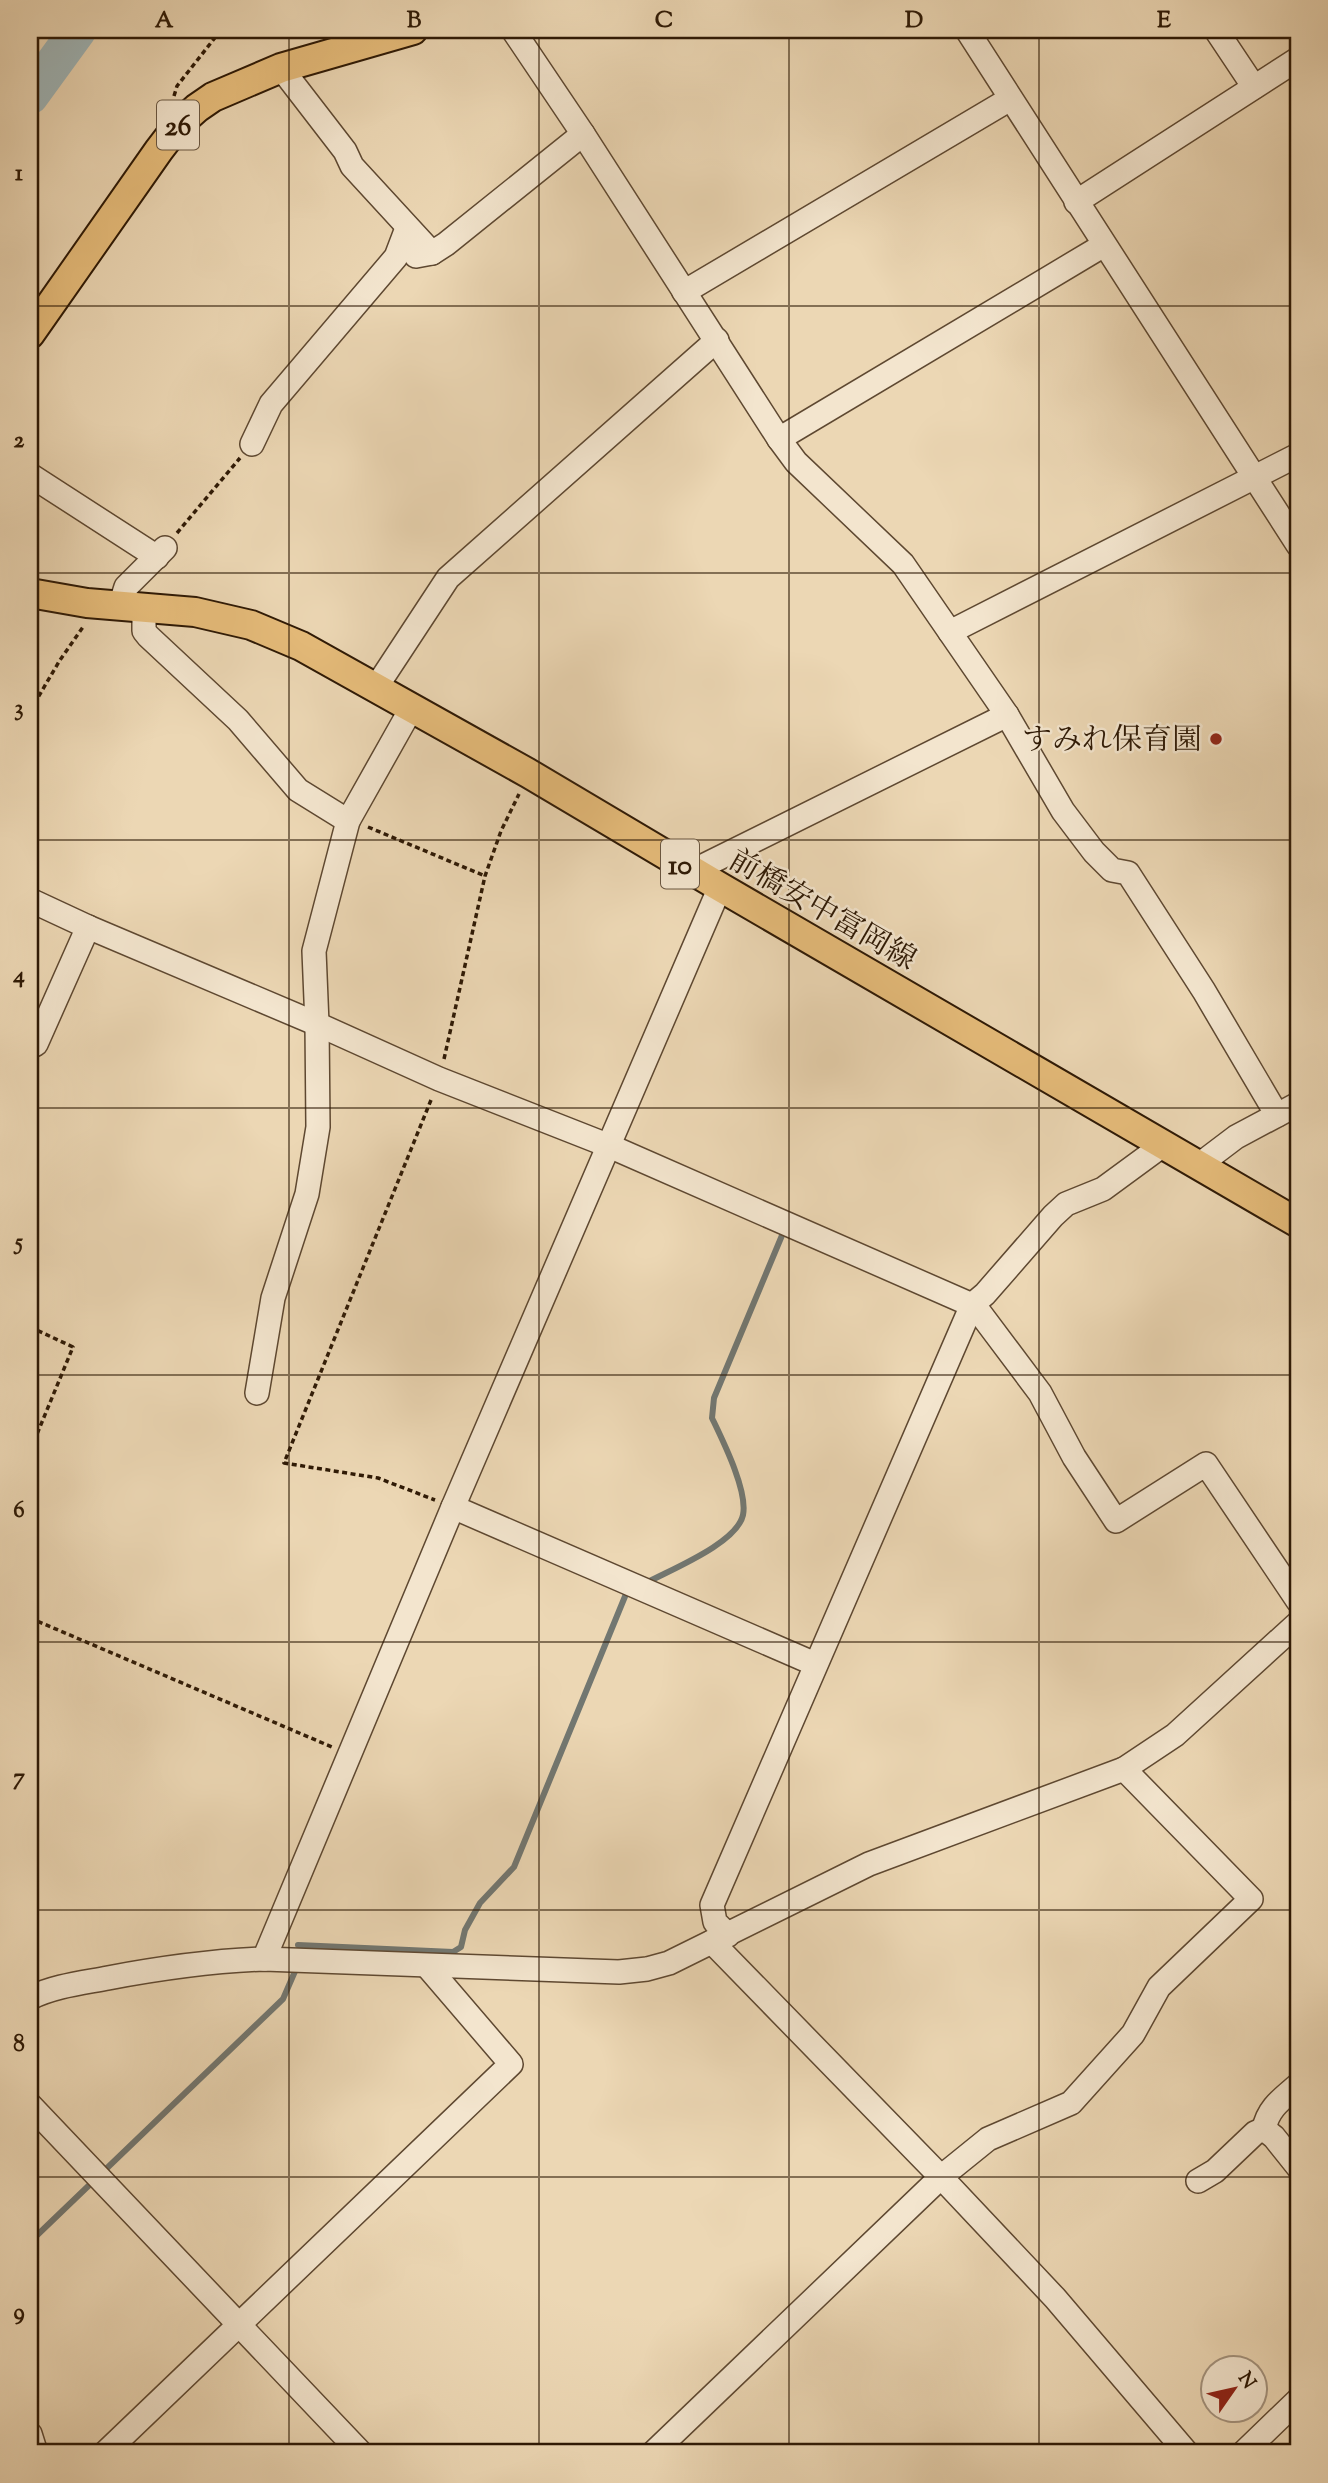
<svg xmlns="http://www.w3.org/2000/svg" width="1328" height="2483" viewBox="0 0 1328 2483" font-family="'Sorts Mill Goudy','Noto Serif JP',serif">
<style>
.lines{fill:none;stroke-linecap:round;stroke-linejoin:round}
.stream{stroke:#727771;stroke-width:6}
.river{stroke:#9fb6b9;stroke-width:37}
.minor-casing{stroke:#5e4831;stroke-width:26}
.major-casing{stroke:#2e1905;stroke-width:32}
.path{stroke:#2e1905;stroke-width:3.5;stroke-dasharray:5 3.5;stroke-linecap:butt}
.minor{stroke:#f3e5ce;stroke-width:23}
.major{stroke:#e6bc7a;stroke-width:28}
.grid{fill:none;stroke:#2e1905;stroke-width:2;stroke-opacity:0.55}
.poi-dot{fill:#8f2418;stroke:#f3e5ce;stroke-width:2.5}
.labels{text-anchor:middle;stroke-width:5;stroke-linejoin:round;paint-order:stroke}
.shield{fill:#f3e5ce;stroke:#695641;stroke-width:2}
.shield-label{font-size:28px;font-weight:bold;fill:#2e1905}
.poi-label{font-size:30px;fill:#2e1905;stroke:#f3e5ce;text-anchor:end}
.street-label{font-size:30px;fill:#2e1905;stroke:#f3e5ce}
.neatline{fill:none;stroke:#2e1905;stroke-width:2.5}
.grid-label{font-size:23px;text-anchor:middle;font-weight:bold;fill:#2e1905}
</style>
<rect width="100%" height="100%" fill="#ecd7b4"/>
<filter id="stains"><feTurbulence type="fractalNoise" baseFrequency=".00286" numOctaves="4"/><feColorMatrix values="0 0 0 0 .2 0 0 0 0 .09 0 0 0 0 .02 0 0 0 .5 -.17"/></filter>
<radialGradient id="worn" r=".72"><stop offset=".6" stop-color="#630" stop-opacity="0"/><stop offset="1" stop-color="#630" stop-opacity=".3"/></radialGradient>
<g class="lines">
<g class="stream">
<path d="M648 1582C672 1569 737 1543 743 1515 748 1491 723 1441 712 1418L714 1398 783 1233"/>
<polyline points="298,1945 453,1952 461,1947 465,1930 480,1903 514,1867 626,1594"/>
<polyline points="30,2242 283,1999 296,1969"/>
<polyline points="30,2414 35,2429"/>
</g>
<polyline class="river" points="30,96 78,30"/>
<defs>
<g id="minor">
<polyline points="513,30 583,134 779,439 796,462 903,564 1007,715 1063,811 1094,852 1112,870 1128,873 1204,991 1277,1115"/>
<polyline points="967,30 1298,545"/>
<polyline points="1216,30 1254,87"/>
<polyline points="281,68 345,151 352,166 432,253"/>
<polyline points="1076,202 1298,59"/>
<polyline points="416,256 432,253 446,244 583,134"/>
<polyline points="684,292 1010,99"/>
<polyline points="779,439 1104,245"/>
<polyline points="252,444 271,404 396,257 407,228"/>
<polyline points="30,475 157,557"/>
<polyline points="120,606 126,587 165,548"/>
<polyline points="144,607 144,631 148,636 238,720 298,790 348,821"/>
<polyline points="950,632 1298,455"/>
<polyline points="375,689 448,578 717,340"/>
<polyline points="693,871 1007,715"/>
<polyline points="30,900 88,927 317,1024 439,1079 607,1145 972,1305 980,1313 1040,1393 1074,1457 1116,1521 1206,1464 1298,1601"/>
<polyline points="30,1047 36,1044 88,927"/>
<polyline points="1199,1165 1236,1137 1298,1104"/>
<polyline points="257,1393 273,1298 307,1194 318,1127 317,1024 314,951 348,821 411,709"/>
<polyline points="453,1507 815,1664"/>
<polyline points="728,1935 715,1922 712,1905 972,1305 985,1294 1053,1216 1066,1204 1103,1189 1163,1145"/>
<polyline points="712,1942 941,2177 1055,2298 1187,2453"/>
<polyline points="264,1959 453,1507 720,887"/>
<path d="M30 1998C54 1986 82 1983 108 1978 161 1968 210 1961 264 1959L619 1972 647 1969 669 1963 869 1864 1124 1769 1175 1735 1298 1623"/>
<polyline points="30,2105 361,2453"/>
<path d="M1264 2129C1268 2108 1282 2099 1298 2085"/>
<polyline points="1198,2181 1215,2171 1255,2133 1264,2129 1274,2137 1298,2167"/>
<polyline points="30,2434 36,2453"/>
<polyline points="105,2453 511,2064 427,1966"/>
<polyline points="653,2453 941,2177 988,2139 1071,2103 1133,2034 1159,1987 1251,1899 1124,1769"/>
<polyline points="1243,2453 1298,2400"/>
</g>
<g id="major">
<polyline points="30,334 159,150 179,124 197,108 213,97 281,68 413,30"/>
<polyline points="30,593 87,603 195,612 251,625 301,646 528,773 720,887 1298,1223"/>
</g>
</defs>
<use href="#minor" class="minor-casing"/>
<use href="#major" class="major-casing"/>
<g class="path">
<polyline points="174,96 177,86 221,30"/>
<polyline points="177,533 240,458"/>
<polyline points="30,711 60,660 83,627"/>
<polyline points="368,827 485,876"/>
<polyline points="444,1059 485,876 501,831 519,794"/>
<polyline points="431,1100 284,1463 378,1478 435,1500"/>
<polyline points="30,1327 73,1347 30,1451"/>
<polyline points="30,1618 332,1747"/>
</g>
<use href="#minor" class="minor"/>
<use href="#major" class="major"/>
</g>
<path class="grid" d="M289 30V2453M539 30V2453M789 30V2453M1039 30V2453M30 306H1298M30 573H1298M30 840H1298M30 1108H1298M30 1375H1298M30 1642H1298M30 1910H1298M30 2177H1298"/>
<circle class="poi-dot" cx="1216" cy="739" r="7"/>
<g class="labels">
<g class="shield">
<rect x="157" y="100.5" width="42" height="49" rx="5"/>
<rect x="661" y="839.5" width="38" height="49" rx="5"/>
</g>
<g class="shield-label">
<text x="178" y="135">26</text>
<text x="680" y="874">10</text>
</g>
<g class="poi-label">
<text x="1202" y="749">すみれ保育園</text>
</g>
<g class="street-label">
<text transform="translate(823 909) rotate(30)" y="10">前橋安中富岡線</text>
</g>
</g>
<rect width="1328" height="2483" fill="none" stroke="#ecd7b4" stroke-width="77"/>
<g transform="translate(1234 2389) rotate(56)"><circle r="33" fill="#f3e5ce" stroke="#a4937e" stroke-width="2"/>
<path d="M0-5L12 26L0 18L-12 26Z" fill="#8f2418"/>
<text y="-10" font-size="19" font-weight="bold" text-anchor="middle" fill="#2e1905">N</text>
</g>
<rect x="38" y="38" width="1252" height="2406" class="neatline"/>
<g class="grid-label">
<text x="164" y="27">A</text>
<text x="414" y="27">B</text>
<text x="664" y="27">C</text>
<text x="914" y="27">D</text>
<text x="1164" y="27">E</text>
<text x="19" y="180">1</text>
<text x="19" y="447">2</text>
<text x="19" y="715">3</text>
<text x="19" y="982">4</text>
<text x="19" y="1249">5</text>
<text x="19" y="1517">6</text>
<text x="19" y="1784">7</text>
<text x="19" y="2051">8</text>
<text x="19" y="2319">9</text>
</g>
<rect width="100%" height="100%" filter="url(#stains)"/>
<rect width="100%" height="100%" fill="url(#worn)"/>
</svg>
